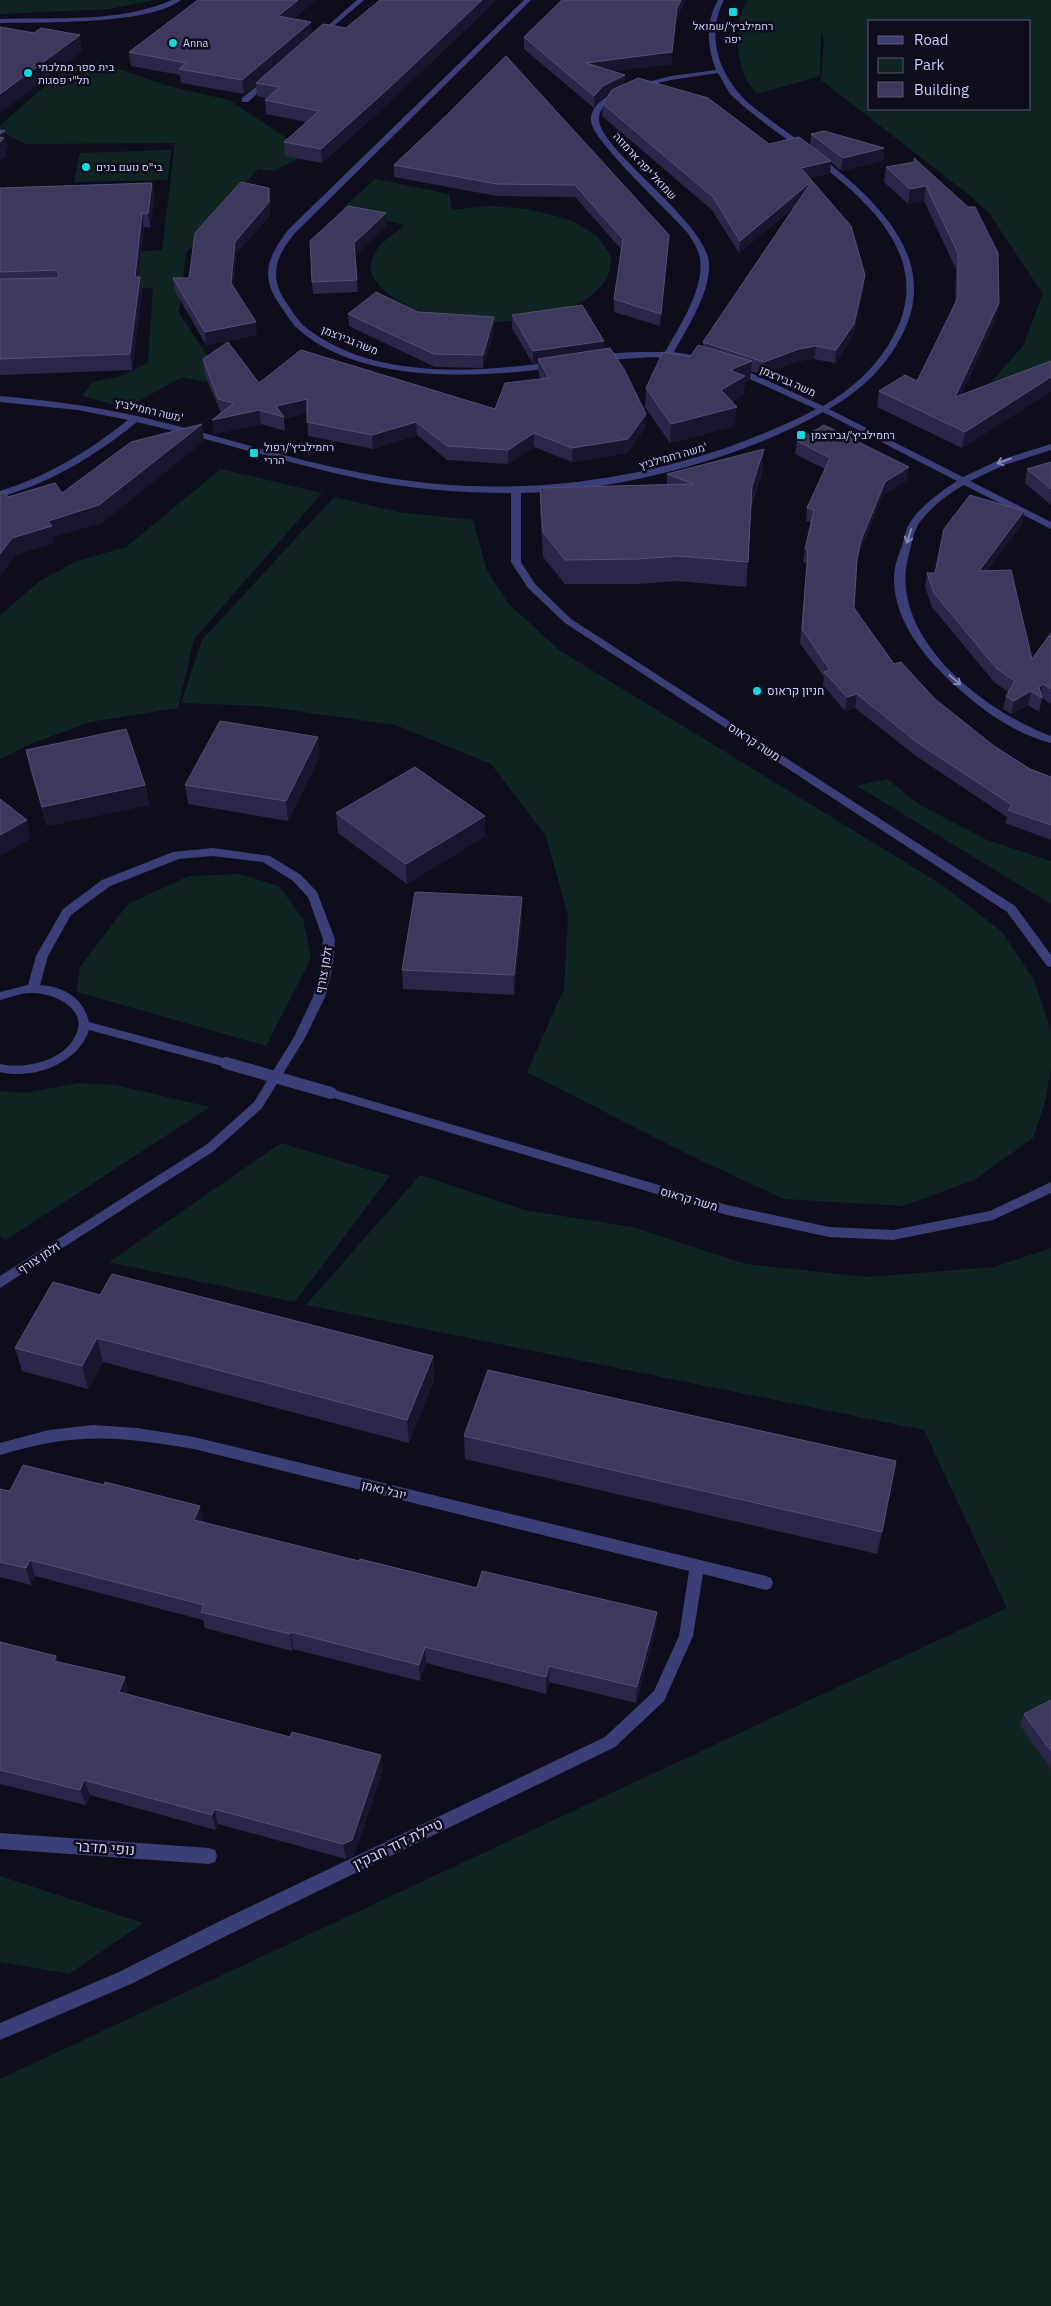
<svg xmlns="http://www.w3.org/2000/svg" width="1051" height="2306" viewBox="0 0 1051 2306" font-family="'IBM Plex Sans',Heebo,sans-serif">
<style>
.green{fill:#102523;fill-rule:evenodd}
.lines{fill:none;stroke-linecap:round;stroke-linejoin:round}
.minor{fill:#3c3e77;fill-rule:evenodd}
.minor-bridge{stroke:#3c3e77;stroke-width:12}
.wall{fill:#2b2748}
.shaded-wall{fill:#18152f}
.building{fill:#3d395c;stroke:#545075}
.oneway{stroke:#8585b9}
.poi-dot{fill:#13d9df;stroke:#0e0d1c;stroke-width:2}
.labels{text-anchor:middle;stroke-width:5;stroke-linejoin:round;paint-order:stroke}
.far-poi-label{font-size:11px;fill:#ceccfb;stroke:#0e0d1c;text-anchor:start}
.far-street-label{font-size:11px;fill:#ceccfb;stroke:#0e0d1c}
.poi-label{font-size:12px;fill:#ceccfb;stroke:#0e0d1c;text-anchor:start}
.street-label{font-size:12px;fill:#ceccfb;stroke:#0e0d1c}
.near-street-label{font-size:15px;fill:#ceccfb;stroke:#0e0d1c}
</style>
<rect width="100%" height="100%" fill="#0e0d1c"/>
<g class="green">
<polygon points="0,0 155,0 109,9 0,14"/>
<path d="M748 0H1051V370L991 382 1023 346 1043 294 989 213 968 194 821 80 824 39 821 32 820 76 757 94C752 88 746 81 744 74 735 52 734 19 748 0ZM870 21H1030V109H870Z"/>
<polygon points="99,62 168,86 229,100 309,153 274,171 258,169 186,253 179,313 208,357 210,383 182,377 126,408 82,396 93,382 118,377 148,363 153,288 94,291 100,254 162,250 175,143 26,144 0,131 0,126 4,122 53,79 72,66"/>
<polygon points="171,150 168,180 74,182 80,153"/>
<path d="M375 179 449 194 452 210 489 206 527 209 571 220 597 236 611 256C610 262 610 273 607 278 582 323 478 329 434 316 417 311 401 304 387 293 380 287 369 275 371 264 375 243 390 239 404 225L342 209Z"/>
<polygon points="221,469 322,493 194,639 178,708 90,722 28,745 0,759 0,615 40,581 77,561 126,547"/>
<polygon points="334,497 398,512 473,520 487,571 508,603 559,650 944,886 1002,932 1034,980 1051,1030 1051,1067 1046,1099 1033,1138 974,1180 903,1206 784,1199 691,1156 527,1072 564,989 568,916 546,836 491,764 396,725 261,706 181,703 202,640"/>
<polygon points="887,779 920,805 987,840 1051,861 1051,904 857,786"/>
<polygon points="239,874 279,886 303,919 311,958 266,1046 77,992 80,967 128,904 189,876"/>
<polygon points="78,1083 115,1085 210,1107 6,1240 0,1236 0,1091 26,1093"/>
<polygon points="281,1143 390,1176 295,1302 109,1262"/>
<polygon points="420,1175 524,1210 632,1227 746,1264 867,1277 994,1267 1051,1248 1051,2306 0,2306 0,2079 1007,1608 924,1430 306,1305"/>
<polygon points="0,1876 143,1923 69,1974 0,1962"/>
</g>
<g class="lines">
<g class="minor">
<path d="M172 0H181C149 25 42 22 0 23V19C56 17 120 23 172 0Z"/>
<polygon points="357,0 364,0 321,37 317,37 317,35"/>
<path d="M524 0H531L294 234C275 258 268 278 288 305 293 312 298 321 304 326 370 380 474 373 553 362L557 365 553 368C477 378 359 384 298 329 292 324 287 315 282 308 259 277 267 258 288 230Z"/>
<path d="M718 0H724C704 38 721 80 752 106 816 157 952 230 904 331 888 365 862 390 829 409L963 477 997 461 1051 444V450L1004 465 970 481 1051 522V529L964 485C948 494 928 509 918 525 914 532 912 542 910 550 883 634 982 710 1051 736V743C1020 735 990 716 966 695 933 667 894 626 894 579 894 567 898 556 902 546 904 540 905 533 907 528 916 509 940 492 957 481L823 412C741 459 615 492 521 493V562L535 584 571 619 1015 906 1051 955V967L1047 966 1007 912 565 623 528 588 511 562V493C461 493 410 489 361 479 285 463 212 439 137 422 96 455 51 483 0 497V491C48 476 89 451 128 420L78 410 0 402V396C46 400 92 406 137 416 212 433 286 459 362 473 486 498 611 488 731 446 760 435 789 424 816 409L732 371V367H738L823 406C854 388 880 364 896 331 946 227 804 159 741 104L730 94 718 73 671 80 635 88 631 86 671 76 716 70C707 45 705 24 718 0Z"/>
<polygon points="266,79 272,80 248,102 242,102 242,98"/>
<path d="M614 92 621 94C612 101 600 105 599 118 596 146 697 215 708 257 715 286 687 328 674 352L710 358V362L652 357 597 361 593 358C603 351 651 352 665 352 679 327 705 288 700 258 698 248 692 239 686 231 668 210 593 142 591 121 590 107 604 98 614 92Z"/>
<path d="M213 848 270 856 301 875 317 892 335 939 333 966 325 997 305 1038 262 1108 214 1151 0 1288V1276L206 1145 254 1102 294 1037 313 997 321 966 323 939 308 897 293 881 263 862 213 856 179 859 110 886 71 915 48 956 40 985C64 987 83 997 89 1022L230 1060 232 1063 230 1066 226 1067 89 1030C78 1064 33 1080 0 1072V1064C24 1069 59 1062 73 1040 93 1010 54 992 30 993 20 993 9 998 0 1000V992L28 985 36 956 63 909 102 880 173 852Z"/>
<polygon points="331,1089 727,1205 829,1227 893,1230 990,1211 1051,1182 1051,1193 993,1220 893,1240 829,1237 727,1215 327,1096 325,1093"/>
<path d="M93 1425 137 1428 194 1437 766 1576 771 1578 773 1583 771 1588 766 1590 703 1574 693 1636 664 1701 615 1747 228 1935 131 1984 0 2040V2023L119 1972 216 1923 605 1737 654 1691 679 1636 689 1571 194 1449C118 1436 76 1432 0 1455V1443L49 1430Z"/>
<polygon points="0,1833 209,1848 215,1850 217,1856 215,1862 209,1864 0,1849"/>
</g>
<polyline class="minor-bridge" points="226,1063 331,1093"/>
</g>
<g class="wall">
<polygon points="198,0 316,0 293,19 312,33 391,101 322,163 285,156 284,142 306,122 266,114 265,100 267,98 257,96 256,84 244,94 181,83 180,75 131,66 129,52"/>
<polygon points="562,0 685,0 676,20 671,64 614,71 624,85 769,144 810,146 811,134 884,148 883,161 841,171 831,162 830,173 810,178 864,287 853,336 835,363 814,359 797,361 762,375 751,371 750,380 745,382 743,395 732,402 735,426 670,443 645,407 646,388 690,357 703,346 703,342 794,207 739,253 712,210 602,116 603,104 609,94 603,97 594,108 524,49 524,37"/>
<polygon points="506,56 668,248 660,326 614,312 614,299 622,250 575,197 497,196 394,177 394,165 449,113"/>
<polygon points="914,158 999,303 996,319 961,395 1051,361 1051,391 962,448 877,407 879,391 917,381 955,303 956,269 924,201 908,204 884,182 886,167 913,162"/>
<polygon points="152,183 154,198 150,228 144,227 138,277 142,292 132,370 0,375 0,188"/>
<polygon points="269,188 270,215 236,254 233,286 257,335 206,345 175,291 173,278 189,278"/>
<polygon points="386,213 387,226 355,255 358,292 313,294 312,282"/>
<polygon points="418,312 494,317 494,330 483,368 435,367 349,326 348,314"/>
<polygon points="512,315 604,349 645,428 627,453 572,462 534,447 508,464 447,460 417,435 373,449 308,436 307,413 284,419 285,431 261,424 214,434 221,413 204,373 203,359 259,383 495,409 541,379 538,372 538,363 533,364 512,328"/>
<polygon points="797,441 907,480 883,495 859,553 857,566 854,608 894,664 935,699 994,746 1030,769 1051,777 1051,840 1005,823 1007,817 916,756 855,708 845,711 823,685 824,677 800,643 807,563 803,562 805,549 811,522 806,521 807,508 825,469 795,454"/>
<polygon points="764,449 762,474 751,507 748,562 746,587 677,581 637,584 565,584 543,557 540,512 540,488 667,484 667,474"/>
<polygon points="1051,462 1051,505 1025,483 1027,469"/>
<polygon points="1024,511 1022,525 986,571 1032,659 1051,633 1051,704 1042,698 1039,712 1028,705 1011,714 1003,709 1006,696 1008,692 994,682 932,607 925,587 927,573 935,573"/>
<polygon points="26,750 145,785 149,805 47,826 30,769"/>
<polygon points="320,756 288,821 188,804 185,785"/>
<polygon points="336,813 485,816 485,836 407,884 338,833"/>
<polygon points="522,917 514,995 403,989 402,970"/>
<polygon points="100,1295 433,1356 434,1380 409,1443 103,1362 88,1389 22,1371 15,1348"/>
<polygon points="464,1436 882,1532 877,1554 465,1459"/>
<polygon points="0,1489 10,1491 204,1523 359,1561 477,1588 657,1612 656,1628 636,1703 549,1682 546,1694 426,1663 420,1681 293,1649 292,1651 205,1628 203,1620 35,1576 31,1585 0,1577"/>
<polygon points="0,1642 56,1656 59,1662 129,1693 129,1694 383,1770 354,1855 346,1859 218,1824 216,1830 90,1795 86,1805 0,1784"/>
<polygon points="1051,1700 1051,1769 1020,1725 1024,1714"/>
</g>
<g class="shaded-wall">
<polygon points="298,0 316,0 279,30 278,16"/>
<polygon points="482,0 497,0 391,101 322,163 321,149"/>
<polygon points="681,0 685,0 676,20 671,64 585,75 586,63"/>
<polygon points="311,22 312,36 256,83 256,84 244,94 242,80"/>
<polygon points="80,35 82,52 0,113 0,94"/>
<polygon points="625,75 624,86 603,97 594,108 594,96 603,86"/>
<polygon points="5,131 8,148 6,149 7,156 0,161 0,134"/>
<polygon points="884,148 883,161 841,171 843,158"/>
<polygon points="831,161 830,173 800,181 801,168"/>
<polygon points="812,181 810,193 739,253 740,241"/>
<polygon points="152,183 154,198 150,228 148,214"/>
<polygon points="926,186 924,201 908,204 910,189"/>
<polygon points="269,188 270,215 236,254 232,295 231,283 235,242"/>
<polygon points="142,213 144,227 137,292 135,277"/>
<polygon points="386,213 387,226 355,255 354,243"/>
<polygon points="669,235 668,248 660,326 661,314"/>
<polygon points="865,275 864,287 853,336 835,363 836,350"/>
<polygon points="140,277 142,292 132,370 130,354"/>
<polygon points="999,303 996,319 953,413 955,397"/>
<polygon points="494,317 494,330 483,368 483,355"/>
<polygon points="256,322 257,335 206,345 205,332"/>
<polygon points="604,341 604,354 538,359 538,363 533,364 533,351"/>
<polygon points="816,346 814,359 797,361 762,375 764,362 799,349"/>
<polygon points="752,361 750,380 745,382 743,395 719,409 721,390 730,370"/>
<polygon points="1051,377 1051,391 962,448 965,432"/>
<polygon points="307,399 308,413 284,419 284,417 276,406"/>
<polygon points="737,407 735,426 670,443 671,424"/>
<polygon points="259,410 261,424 214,434 212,420"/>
<polygon points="646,414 645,428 627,453 572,462 572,448"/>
<polygon points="416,422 417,435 373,449 372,435"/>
<polygon points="202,424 204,441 102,523 54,537 55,543 16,555 0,576 0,554 12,538 48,521"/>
<polygon points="534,433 534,447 508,464 508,450"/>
<polygon points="764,449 762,474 749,510 752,486"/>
<polygon points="909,467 907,480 883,495 859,553 855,572 857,559 861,540 885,482"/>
<polygon points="1024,511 1022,525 976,585 979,571"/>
<polygon points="1043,684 1040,698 1039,687"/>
<polygon points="1031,691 1028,705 1011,714 1014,701"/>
<polygon points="857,694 855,708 845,711 847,697"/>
<polygon points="318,737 320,756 288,821 286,801"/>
<polygon points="145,785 149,805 47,826 42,807"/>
<polygon points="485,816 485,836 407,884 406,864"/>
<polygon points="27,820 31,839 0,856 0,835"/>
<polygon points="522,897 522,917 514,995 514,975"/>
<polygon points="97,1338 103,1362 88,1389 82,1366"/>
<polygon points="433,1356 434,1380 409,1443 407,1420"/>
<polygon points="200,1506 204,1523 194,1520"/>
<polygon points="30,1560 35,1576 31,1585 26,1568"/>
<polygon points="657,1612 656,1628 636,1703 637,1687"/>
<polygon points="291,1632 293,1649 292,1651 290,1634"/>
<polygon points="425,1647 426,1663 420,1681 419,1665"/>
<polygon points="56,1656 62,1672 54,1661"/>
<polygon points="549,1666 549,1682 546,1694 546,1677"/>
<polygon points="125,1677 129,1693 124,1707 119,1692"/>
<polygon points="381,1755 383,1770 354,1855 346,1859 343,1844"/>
<polygon points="84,1780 90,1795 86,1805 80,1790"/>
<polygon points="214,1809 218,1824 216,1830 212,1815"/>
</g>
<g class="building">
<polygon points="198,0 298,0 278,16 311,22 242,80 179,69 186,63 129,52"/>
<polygon points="380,0 482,0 390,87 321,149 284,142 319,111 265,100 280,87 256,83 323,24 346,28"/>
<polygon points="562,0 681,0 677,8 672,52 586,63 625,75 603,86 594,96 524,37"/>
<polygon points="0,27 34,33 41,28 80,35 0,94"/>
<polygon points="506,56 669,235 661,314 614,299 623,239 575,185 497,184 394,165 449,113"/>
<polygon points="638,78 708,98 769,144 799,137 831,161 801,168 851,226 865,275 854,324 836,350 816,346 799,349 764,362 703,342 812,181 740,241 713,197 603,104 612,90"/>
<polygon points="0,130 5,131 0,134"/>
<polygon points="824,131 884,148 843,158 811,134"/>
<polygon points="0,137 4,138 0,142"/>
<polygon points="914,158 968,207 975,207 998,253 999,303 955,397 1051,361 1051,377 965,432 879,391 905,375 917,381 958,298 958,253 926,186 910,189 886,167 915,162"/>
<polygon points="241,182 269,188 269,202 235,242 231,283 256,322 205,332 173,278 189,278 195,233"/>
<polygon points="152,183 148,214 142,213 135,277 140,277 130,354 0,359 0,279 57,278 59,276 57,270 0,272 0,188"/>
<polygon points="348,206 386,213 354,243 357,280 312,282 310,241"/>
<polygon points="376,292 418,312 494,317 483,355 434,354 348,314"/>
<polygon points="582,305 604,341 533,351 512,315"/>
<polygon points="228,342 259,383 301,350 495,409 505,383 549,378 538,359 610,348 624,369 646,414 628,439 572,448 534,433 508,450 447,446 416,422 372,435 307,422 307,399 276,406 284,417 259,410 212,420 234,403 218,399 203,359"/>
<polygon points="698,345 752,361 730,370 745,376 721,390 737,407 671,424 646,388 663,352 690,357"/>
<polygon points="202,424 99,505 48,521 52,526 12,538 0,554 0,494 5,492 8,497 55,483 62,493 131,442"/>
<polygon points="824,425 909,467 885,482 861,540 857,559 854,608 894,664 901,662 935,699 994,746 1030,769 1051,777 1051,825 1008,810 1012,805 918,743 857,694 847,697 824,672 830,670 802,629 808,550 805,549 814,510 807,508 830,458 797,441"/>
<polygon points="764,449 752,486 748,562 678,556 638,559 565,560 543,532 540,488 694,484 667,474"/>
<polygon points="1051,462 1051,489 1027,469"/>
<polygon points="970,495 1024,511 979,571 1011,570 1032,659 1051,633 1051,689 1043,684 1039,687 1042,698 1031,691 1014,701 1006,696 1015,681 997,669 934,593 927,573 935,573 944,529"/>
<polygon points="220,721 318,737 286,801 185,785"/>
<polygon points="126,729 145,785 42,807 26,750"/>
<polygon points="415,767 485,816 406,864 336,813"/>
<polygon points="0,799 27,820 0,835"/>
<polygon points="415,892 522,897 514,975 402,970"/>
<polygon points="112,1274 433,1356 407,1420 97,1338 82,1366 15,1348 53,1282 100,1295"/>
<polygon points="488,1370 896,1461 882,1532 464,1436"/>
<polygon points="23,1465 104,1485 105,1482 200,1506 194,1520 359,1561 360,1559 477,1588 482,1571 657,1612 637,1687 549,1666 546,1677 425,1647 419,1665 291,1632 290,1634 201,1612 204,1605 30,1560 26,1568 0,1562 0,1489 10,1491"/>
<polygon points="0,1642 56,1656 54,1661 125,1677 119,1692 290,1737 292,1732 381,1755 352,1840 343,1844 214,1809 212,1815 84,1780 80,1790 0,1770"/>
<polygon points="1051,1700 1051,1751 1024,1714"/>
</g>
<defs><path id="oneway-shaft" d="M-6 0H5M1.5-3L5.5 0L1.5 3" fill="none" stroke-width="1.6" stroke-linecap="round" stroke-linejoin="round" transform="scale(1.25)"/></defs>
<g class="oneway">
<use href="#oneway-shaft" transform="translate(1004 461) rotate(161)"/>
<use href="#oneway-shaft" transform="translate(909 536) rotate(108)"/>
<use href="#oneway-shaft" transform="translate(955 680) rotate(41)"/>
</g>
<g class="poi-dot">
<rect x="728" y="7" width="10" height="10" rx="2.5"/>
<circle cx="173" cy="43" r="5"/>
<circle cx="28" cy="73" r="5"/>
<circle cx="86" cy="167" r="5"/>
<rect x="796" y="430" width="10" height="10" rx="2.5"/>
<rect x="249" y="448" width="10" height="10" rx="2.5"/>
<circle cx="757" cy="691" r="5"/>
</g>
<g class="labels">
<g class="far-poi-label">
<text x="733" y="30" text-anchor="middle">רחמילביץ׳/שמואל<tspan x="733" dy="13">יפה</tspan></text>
<text x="183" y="47">Anna</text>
<text x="38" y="71">בית ספר ממלכתי<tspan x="38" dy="13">תל"י פסגות</tspan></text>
<text x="96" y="171">בי"ס נועם בנים</text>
<text x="811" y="439">רחמילביץ׳/גבירצמן</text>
<text x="264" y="451">רחמילביץ׳/רפול<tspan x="264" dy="13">הררי</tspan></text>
</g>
<g class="far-street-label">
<text transform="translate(645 166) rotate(47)" y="4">שמואל יפה ארמוזה</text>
<text transform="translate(350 340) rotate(22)" y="4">משה גבירצמן</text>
<text transform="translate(788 381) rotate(24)" y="4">משה גבירצמן</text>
<text transform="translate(149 410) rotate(13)" y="4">משה רחמילביץ'</text>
<text transform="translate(673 456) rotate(-16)" y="4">משה רחמילביץ'</text>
</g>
<g class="poi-label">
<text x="767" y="695">חניון קראוס</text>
</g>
<g class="street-label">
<text transform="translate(754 742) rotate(33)" y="4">משה קראוס</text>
<text transform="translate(324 970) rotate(-80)" y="4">זלמן צורף</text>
<text transform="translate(689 1199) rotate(16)" y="4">משה קראוס</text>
<text transform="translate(39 1258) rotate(-33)" y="4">זלמן צורף</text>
<text transform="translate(384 1490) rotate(14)" y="4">יובל נאמן</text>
</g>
<g class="near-street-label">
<text transform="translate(398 1844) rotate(-26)" y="5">טיילת דוד חבקין</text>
<text transform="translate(105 1848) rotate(4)" y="5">נופי מדבר</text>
</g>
</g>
<rect x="868" y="20" width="162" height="90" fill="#0e0d1c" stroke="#5b5975"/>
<rect x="878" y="36" width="25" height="8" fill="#3c3e77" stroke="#5b5975"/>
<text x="914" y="45" font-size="15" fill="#ceccfb">Road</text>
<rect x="878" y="58" width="25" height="15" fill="#102523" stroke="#5b5975"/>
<text x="914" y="70" font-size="15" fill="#ceccfb">Park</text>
<rect x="878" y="82" width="25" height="15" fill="#3d395c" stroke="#5b5975"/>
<text x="914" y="95" font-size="15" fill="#ceccfb">Building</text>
</svg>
